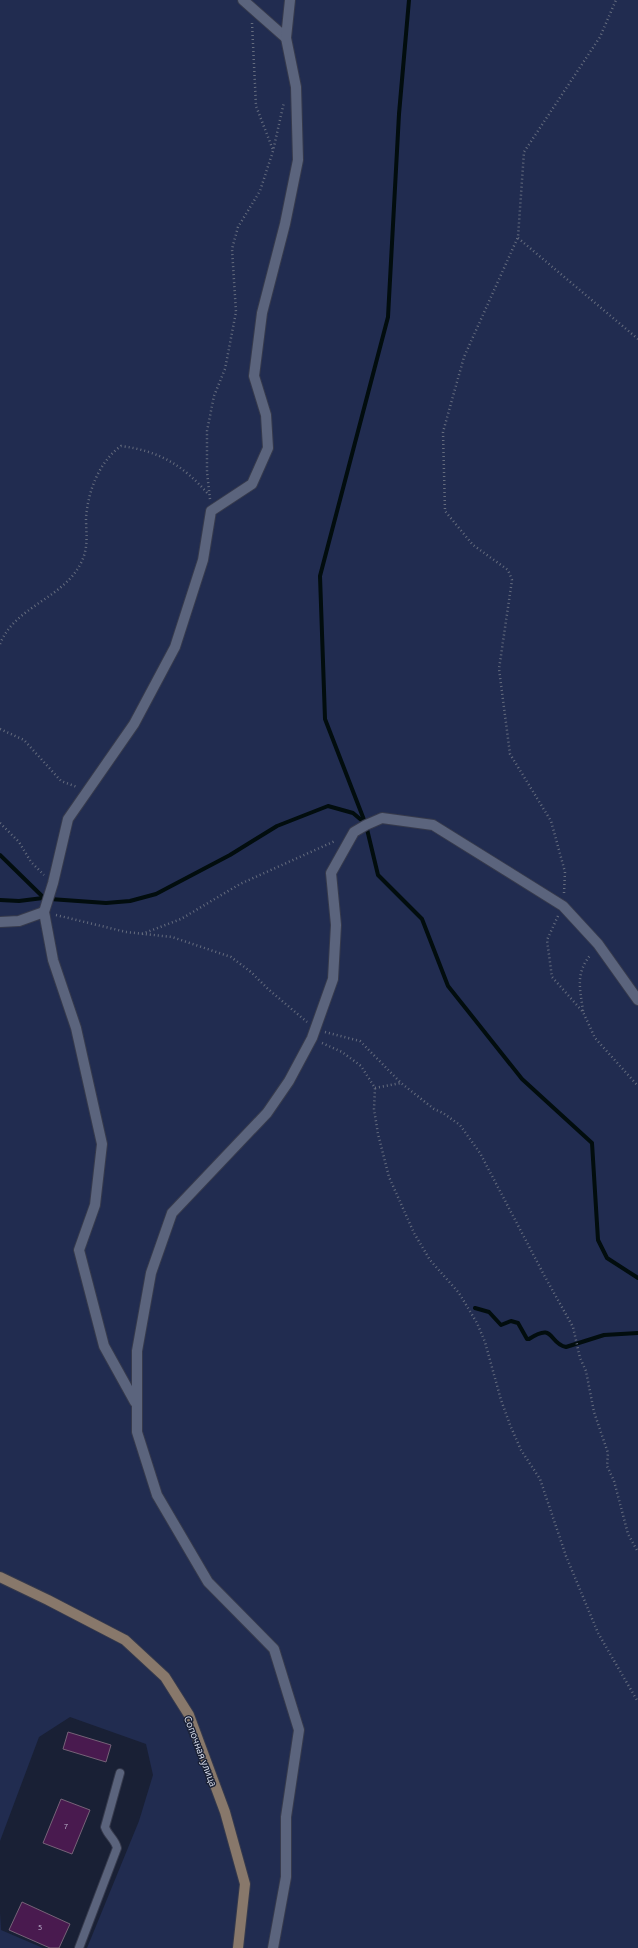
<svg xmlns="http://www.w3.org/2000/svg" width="638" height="1948" viewBox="0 0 638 1948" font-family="Ubuntu,sans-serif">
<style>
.green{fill:#212c50}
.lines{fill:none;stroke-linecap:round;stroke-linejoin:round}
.stream{stroke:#020d0e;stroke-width:4}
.building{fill:#491a4f;stroke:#766278}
.service-casing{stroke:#363a4c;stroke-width:10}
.minor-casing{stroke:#363a4c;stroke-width:12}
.secondary-casing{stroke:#363a4c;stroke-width:12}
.path{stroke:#656c7e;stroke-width:2.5;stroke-dasharray:1 3;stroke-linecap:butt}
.service{stroke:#5b647d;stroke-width:8}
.minor{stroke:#5b647d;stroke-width:10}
.secondary{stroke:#88786b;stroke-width:10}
.labels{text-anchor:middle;stroke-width:3;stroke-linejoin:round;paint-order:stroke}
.number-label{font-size:8px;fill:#bcb4cd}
.street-label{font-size:10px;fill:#e3e8f7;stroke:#192035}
</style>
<rect width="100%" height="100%" fill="#192035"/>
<g class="green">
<polygon points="0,0 638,0 638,1948 87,1948 139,1821 153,1775 146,1744 70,1717 39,1737 0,1841"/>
<polygon points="0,1912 1,1930 43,1948 0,1948"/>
</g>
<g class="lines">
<g class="stream">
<polyline points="409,0 399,114 388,317 320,576 325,719 366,825 378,875 422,919 448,986 522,1079 592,1143 598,1240 607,1258 638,1278"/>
<polyline points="0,855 44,898"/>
<polyline points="50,899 106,903 130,901 156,894 230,855 277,826 328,806 353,813 366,824"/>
<polyline points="0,900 19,901 43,898"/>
<path d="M475 1308 489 1312 501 1325 511 1321 518 1323 527 1339H529C555 1322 548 1343 566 1347L604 1335 638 1333"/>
</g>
</g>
<g class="building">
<polygon points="68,1732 111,1745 106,1762 63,1749"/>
<polygon points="61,1799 90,1810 72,1854 43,1843"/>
<polygon points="22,1902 70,1924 59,1948 50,1948 9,1930"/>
</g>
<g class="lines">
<defs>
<path id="service" d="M79 1948 117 1848C115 1839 108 1836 105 1827L120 1773"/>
<g id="minor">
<polyline points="243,0 286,38"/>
<polyline points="0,922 19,921 44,912"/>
<polyline points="135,1402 104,1346 79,1250 95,1205 102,1144 76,1028 53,960 44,912 53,883 68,819 134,724 175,647 203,560 211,511 252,484 268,448 266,415 254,376 262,313 285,224 298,160 296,87 286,38 290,0"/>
<polyline points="273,1948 286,1877 286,1817 299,1730 274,1649 208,1582 157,1495 137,1432 137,1351 151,1273 172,1213 267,1113 289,1081 312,1038 333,979 336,925 331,873 354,832 366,825 382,818 433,825 563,906 598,944 638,1000"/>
</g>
<polyline id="secondary" points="0,1577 48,1600 125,1640 165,1677 189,1715 225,1812 245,1884 238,1948"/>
</defs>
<use href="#service" class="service-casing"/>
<use href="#minor" class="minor-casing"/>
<use href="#secondary" class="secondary-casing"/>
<g class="path">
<polyline points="252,23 256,106 273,150"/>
<polyline points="518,238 638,339"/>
<polyline points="210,499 207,472 207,431 214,396 225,369 236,312 232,249 238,227 260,191 273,151 284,102"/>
<path d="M0 644C15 606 63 599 81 563 89 547 86 534 86 518 88 491 99 462 121 446 160 451 184 466 209 495"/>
<polyline points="0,729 24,740 61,781 77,787"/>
<polyline points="0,823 19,842 31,862 44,875"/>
<polyline points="564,893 565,872 551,821 510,754 499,669 512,580 508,570 473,545 445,511 443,432 464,357 518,237 524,152 600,37 616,0"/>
<polyline points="56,915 126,932 172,937 231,957 251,972 268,989 307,1022"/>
<polyline points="558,916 547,940 552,977 583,1012 595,1038 638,1086"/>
<polyline points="142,934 181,919 240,884 335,841"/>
<path d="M583 1011C580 988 575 974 591 954"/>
<polyline points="325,1032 360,1041 401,1083 434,1109 443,1113 460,1125 480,1153 544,1275 573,1327 580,1358 586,1371 594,1412 608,1453 607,1466 614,1481 628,1534 638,1552"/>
<polyline points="322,1043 342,1052 361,1066 375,1088 374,1109 378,1134 389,1177 414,1233 430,1260 459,1293 477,1323 485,1342 501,1400 510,1425 521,1450 540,1479 566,1556 598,1633 638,1702"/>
<polyline points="375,1088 401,1083"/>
</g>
<use href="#service" class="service"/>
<use href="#minor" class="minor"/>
<use href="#secondary" class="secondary"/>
</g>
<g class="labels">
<g class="number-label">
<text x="66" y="1829">7</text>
<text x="40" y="1930">5</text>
</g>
<g class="street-label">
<text transform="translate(201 1751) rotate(69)" y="4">Сопочная улица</text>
</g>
</g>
</svg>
